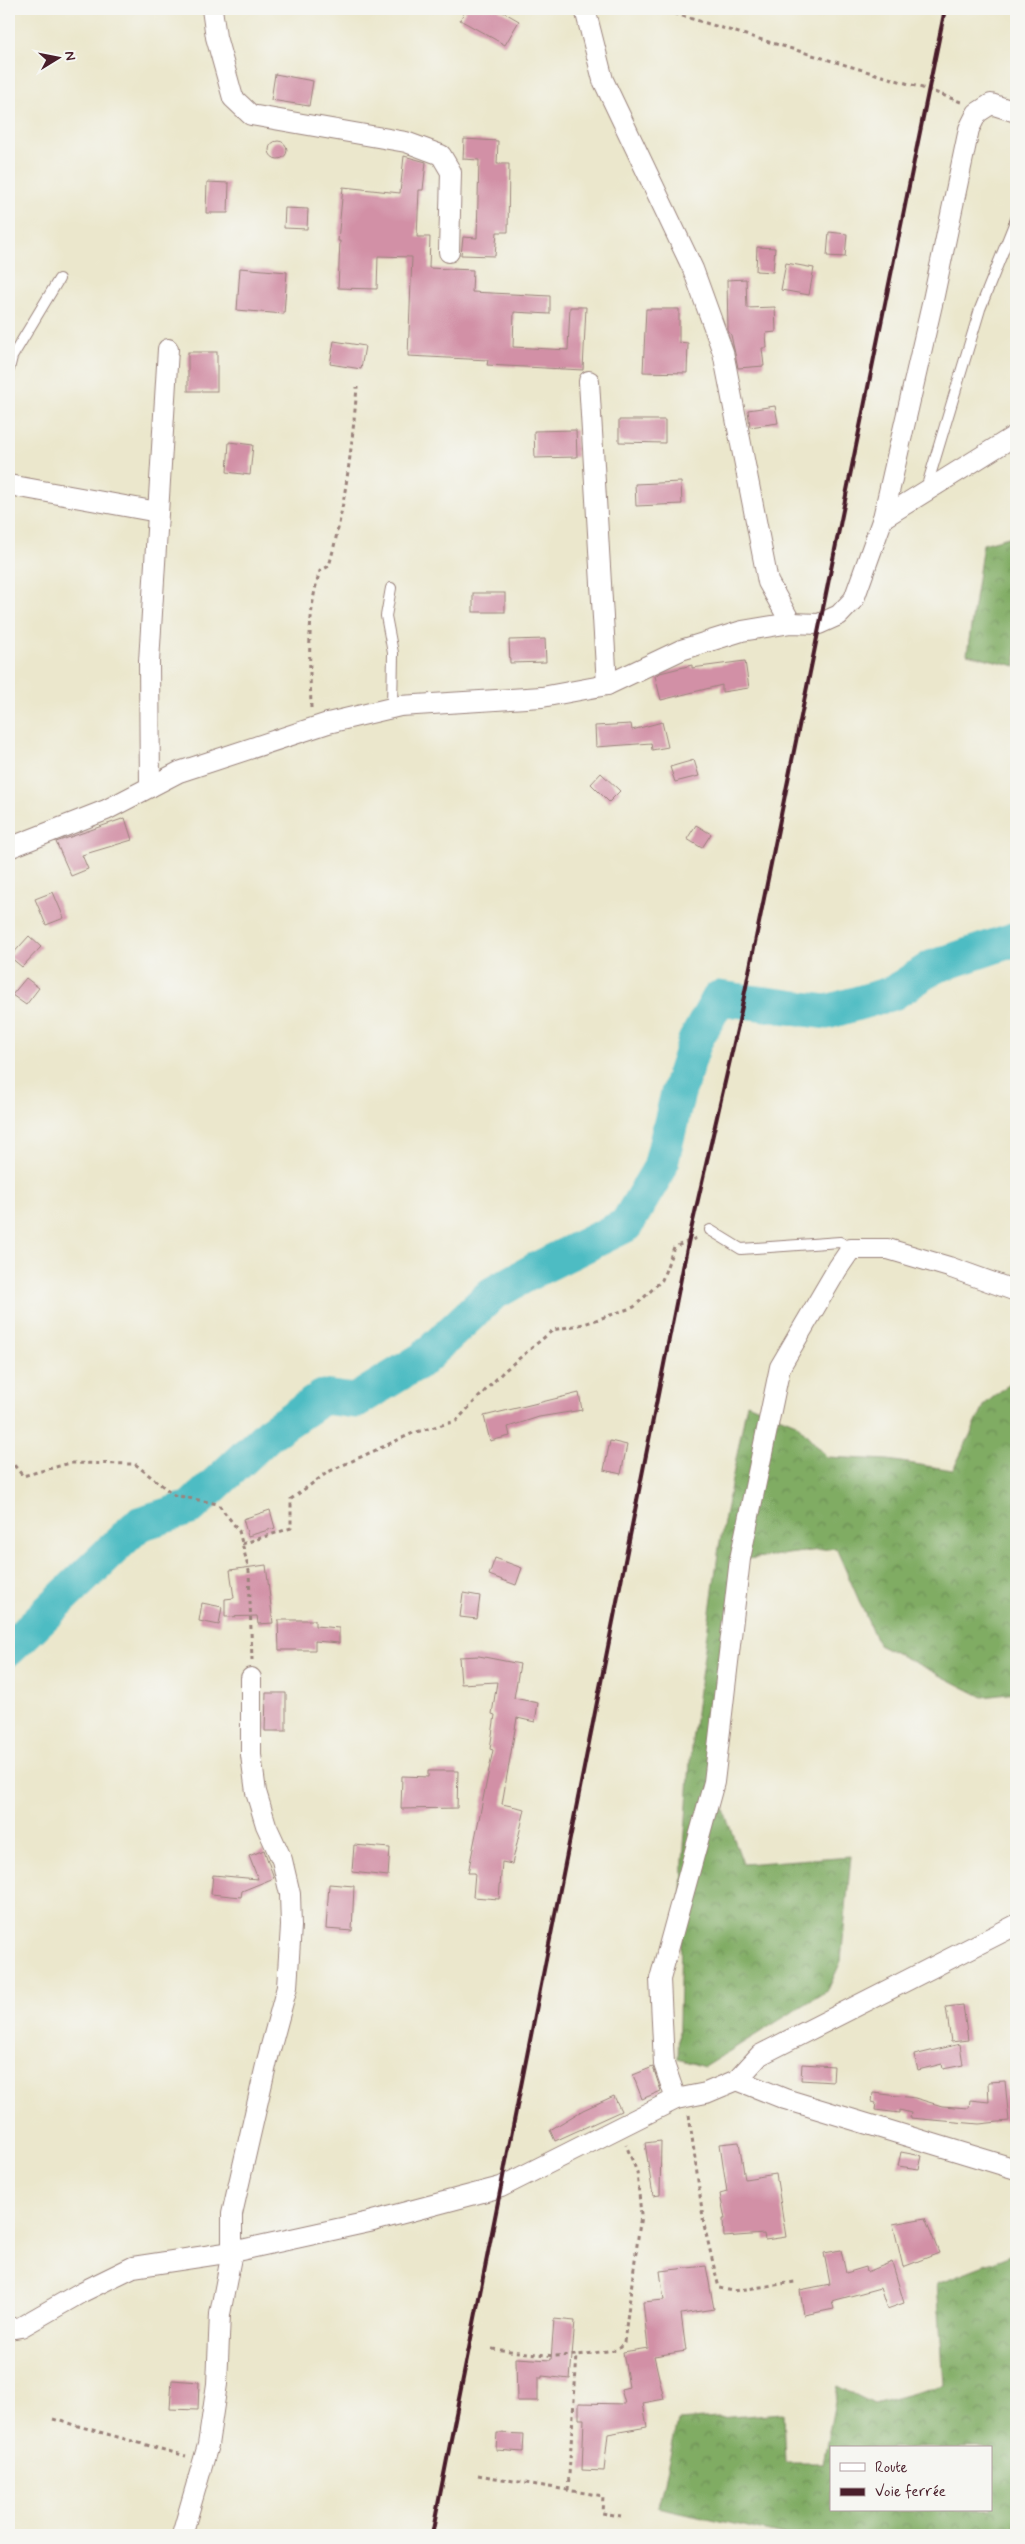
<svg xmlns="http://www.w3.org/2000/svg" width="1025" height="2544" viewBox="0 0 1025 2544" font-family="Mynerve,sans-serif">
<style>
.forest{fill:url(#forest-crowns);stroke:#656648;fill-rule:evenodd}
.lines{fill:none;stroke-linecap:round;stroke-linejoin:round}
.river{stroke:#4dbcc3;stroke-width:35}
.building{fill:#d290a6}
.service-casing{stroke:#9a837c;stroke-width:12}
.minor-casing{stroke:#9a837c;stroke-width:22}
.path{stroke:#9a837c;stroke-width:3;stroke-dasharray:4 4;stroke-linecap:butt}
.service{stroke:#fff;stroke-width:10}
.minor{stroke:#fff;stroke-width:20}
.rail{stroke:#4a1f2b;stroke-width:4}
</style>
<defs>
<pattern id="forest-crowns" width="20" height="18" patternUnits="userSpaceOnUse" patternTransform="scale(1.25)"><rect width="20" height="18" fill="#80ac64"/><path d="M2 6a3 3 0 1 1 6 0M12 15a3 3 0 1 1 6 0" fill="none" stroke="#6b8b53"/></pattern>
</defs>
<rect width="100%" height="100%" fill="#f6f6f2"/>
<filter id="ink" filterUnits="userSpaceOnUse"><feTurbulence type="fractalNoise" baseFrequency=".02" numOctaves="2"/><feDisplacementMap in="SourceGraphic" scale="10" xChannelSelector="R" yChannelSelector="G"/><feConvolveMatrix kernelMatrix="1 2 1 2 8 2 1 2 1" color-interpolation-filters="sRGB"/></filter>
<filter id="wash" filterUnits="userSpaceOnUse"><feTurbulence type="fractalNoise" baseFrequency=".0096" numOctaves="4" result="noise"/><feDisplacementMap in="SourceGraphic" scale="20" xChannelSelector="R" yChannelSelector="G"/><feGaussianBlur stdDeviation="1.12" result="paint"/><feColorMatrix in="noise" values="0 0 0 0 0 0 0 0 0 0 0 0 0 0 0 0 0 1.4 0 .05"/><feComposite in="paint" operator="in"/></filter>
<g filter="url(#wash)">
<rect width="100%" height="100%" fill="#ebe7cc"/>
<g class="forest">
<polygon points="1016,535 1016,666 967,654 983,544"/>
<polygon points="1016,1378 1016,1693 983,1697 878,1644 836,1548 740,1560 714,1782 743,1864 851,1856 841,1961 828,1990 704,2067 678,2059 683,1860 691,1748 719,1547 747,1403 796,1423 827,1457 888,1460 953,1470 985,1404"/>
<path d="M1016 2253V2535H783L658 2507 678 2421 783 2413 785 2463H823L838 2386 874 2404 944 2385 937 2283ZM831 2448H991V2510H831Z"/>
</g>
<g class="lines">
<polyline class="river" points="9,1649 139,1524 190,1508 269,1434 323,1397 355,1401 423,1359 492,1294 535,1270 626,1225 660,1168 678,1093 695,1041 719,998 827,1012 893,993 933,967 1016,939"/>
</g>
<g id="blocks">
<g class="building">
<polygon points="466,9 498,9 519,21 505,45 460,20"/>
<polygon points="275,74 313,81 309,106 271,100"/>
<polygon points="464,139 498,141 497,164 509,164 508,232 497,232 495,256 461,255 463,237 477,238 479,160 463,159"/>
<circle cx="278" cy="150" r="9"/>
<polygon points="404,156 426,162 423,190 419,190 417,237 430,237 429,268 473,270 472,292 550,296 550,314 514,312 513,347 568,350 570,307 586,307 583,370 487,365 488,360 408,356 412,257 378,256 377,289 338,288 340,241 338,241 343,187 400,193"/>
<polygon points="207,182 229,183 228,213 206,213"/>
<polygon points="285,208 308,209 307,229 284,228"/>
<polygon points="829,232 847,234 845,257 827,256"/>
<polygon points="757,247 775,248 773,272 756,271"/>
<polygon points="786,263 814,268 809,295 781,290"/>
<polygon points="240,268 287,272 284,314 237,310"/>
<polygon points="746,279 747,308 775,307 776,332 766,333 767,348 762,348 764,366 738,368 731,335 728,331 727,280"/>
<polygon points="646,309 679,309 679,342 688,343 687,373 643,372"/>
<polygon points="334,341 365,346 361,369 330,364"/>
<rect x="188" y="352" width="29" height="39"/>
<polygon points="775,406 778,423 750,427 748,410"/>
<polygon points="619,420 665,420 665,443 619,442"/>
<polygon points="576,430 577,457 535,458 534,431"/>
<polygon points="229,442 253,445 250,475 227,472"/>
<polygon points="681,482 682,504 636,506 635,484"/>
<rect x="473" y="593" width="32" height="19"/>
<polygon points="545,639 546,662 510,663 509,640"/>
<polygon points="745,661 749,688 722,692 722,685 661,700 655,676 660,673 692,665 692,668"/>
<polygon points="662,722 668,747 652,750 651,743 596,747 595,726 631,724 632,730"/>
<polygon points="694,760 699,776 675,782 670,767"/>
<polygon points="601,773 620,791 609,802 591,784"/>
<polygon points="125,818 132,840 82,855 88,869 71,876 56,842"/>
<polygon points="696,825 711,834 702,848 687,839"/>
<polygon points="53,892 64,918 46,925 35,899"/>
<polygon points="29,936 41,947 22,967 10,957"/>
<polygon points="26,978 39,988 26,1005 12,995"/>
<polygon points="579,1393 582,1410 539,1417 508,1427 510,1436 490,1441 484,1416"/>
<polygon points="610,1441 627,1445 621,1474 604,1470"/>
<polygon points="270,1510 275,1528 248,1536 243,1519"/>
<polygon points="495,1558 522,1568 516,1585 489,1575"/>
<polygon points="266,1565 273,1623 258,1624 257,1616 225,1617 225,1599 234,1598 230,1570"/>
<polygon points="463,1593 480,1596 477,1619 460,1617"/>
<polygon points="202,1603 222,1607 219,1625 199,1621"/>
<polygon points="278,1620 315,1620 315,1626 339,1628 339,1643 315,1641 315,1650 279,1650"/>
<polygon points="479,1656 520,1664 514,1698 538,1703 535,1722 517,1718 502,1804 525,1809 512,1864 502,1862 499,1899 473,1897 475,1873 468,1873 493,1750 490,1749 495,1715 492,1714 497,1682 461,1684 459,1657"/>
<polygon points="266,1693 286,1693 286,1731 265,1731"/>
<polygon points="428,1771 458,1771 457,1808 401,1809 402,1776 428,1777"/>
<polygon points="354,1845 390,1848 388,1876 352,1872"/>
<polygon points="264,1850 274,1878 242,1891 241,1897 211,1894 213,1875 258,1879 249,1856"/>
<polygon points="329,1884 354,1886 352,1931 326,1929"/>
<polygon points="963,2005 968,2040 951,2042 946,2007"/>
<polygon points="960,2044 963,2065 943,2069 942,2064 918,2070 914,2055"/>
<polygon points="802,2064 834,2066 833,2082 801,2080"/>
<polygon points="653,2067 661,2091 642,2099 633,2075"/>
<polygon points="1005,2081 1009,2121 979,2124 910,2118 911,2113 900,2110 900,2113 875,2110 876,2103 872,2102 873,2093 915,2098 942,2106 969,2108 970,2100 989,2102 988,2082"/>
<polygon points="614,2096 621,2111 555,2141 550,2130 583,2110"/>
<polygon points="661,2141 660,2195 653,2196 645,2143"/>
<polygon points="739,2142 745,2179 776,2174 786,2237 765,2240 764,2234 724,2237 723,2219 725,2219 720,2194 727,2192 720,2144"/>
<polygon points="901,2152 922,2156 919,2169 898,2166"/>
<polygon points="925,2218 939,2253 903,2267 893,2224"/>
<polygon points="841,2250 846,2273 866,2267 867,2272 892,2262 904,2303 887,2309 880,2288 832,2301 834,2309 804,2315 800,2290 830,2284 824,2253"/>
<polygon points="706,2266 714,2309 681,2314 686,2351 654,2356 664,2399 643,2403 647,2427 608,2434 604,2471 582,2470 584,2419 579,2419 579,2403 625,2404 621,2389 629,2387 623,2352 648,2348 643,2302 664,2300 660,2271"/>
<polygon points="554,2319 575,2321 570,2379 542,2376 542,2378 538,2378 538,2401 517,2401 516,2358 551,2360"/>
<polygon points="172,2380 199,2382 198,2410 170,2409"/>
<polygon points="497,2433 524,2434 523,2452 496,2450"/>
</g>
</g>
</g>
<g filter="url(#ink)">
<use href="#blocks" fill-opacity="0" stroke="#9a837c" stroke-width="1"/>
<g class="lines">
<defs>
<g id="service">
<polyline points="9,369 12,357 59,279"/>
<polyline points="926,489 980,309 1016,219"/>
<polyline points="391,588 386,616 393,653 392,708"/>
<polyline points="710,1230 741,1249 840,1242 851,1249"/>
</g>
<g id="minor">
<polyline points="212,9 216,37 233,98 251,115 406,142 441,155 451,172 449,252"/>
<polyline points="585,9 603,80 693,269 723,352 768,582 791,623"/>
<polyline points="589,381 607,685"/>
<polyline points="9,485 158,512"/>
<polyline points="883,518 933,300 969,129 977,113 991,104 1016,112"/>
<polyline points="150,787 149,662 168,349"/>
<polyline points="9,848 106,810 179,772 328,723 400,706 542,697 607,685 681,650 742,631 791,623 819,624 839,615 854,599 883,518 1016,435"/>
<polyline points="737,2080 785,2099 1016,2169"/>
<polyline points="676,2099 664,2064 660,1979 714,1782 740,1559 780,1367 838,1268 851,1249 888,1249 949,1267 1016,1291"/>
<polyline points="9,2329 21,2327 82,2292 133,2267 232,2252 369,2222 501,2187 676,2099 706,2093 737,2080 760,2055 1016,1925"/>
<polyline points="182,2535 208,2445 217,2384 220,2314 232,2252 232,2214 267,2061 287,1987 291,1926 290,1894 282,1860 266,1825 256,1792 251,1755 251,1678"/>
</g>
</defs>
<use href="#service" class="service-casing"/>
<use href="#minor" class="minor-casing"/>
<g class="path">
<polyline points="659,9 929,90 961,102"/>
<path d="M311 708C310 663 306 614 320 571L329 566C345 507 352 448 357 387"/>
<polyline points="9,1459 23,1476 70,1463 135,1464 174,1495 218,1504 239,1531 249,1571 252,1660"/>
<polyline points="242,1544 291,1528 291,1499 328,1472 413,1433 456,1421 503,1372 553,1330 584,1324 634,1307 662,1280 674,1247 699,1237"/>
<polyline points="689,2115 704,2225 719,2288 733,2291 795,2282"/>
<polyline points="492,2349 555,2356 577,2355 616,2350 624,2342 641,2215 637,2172 626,2145"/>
<polyline points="53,2419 186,2456"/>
<polyline points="478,2475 603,2496 602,2513 621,2516"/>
<polyline points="568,2490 577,2355"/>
</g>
<use href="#service" class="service"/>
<use href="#minor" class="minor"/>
<polyline class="rail" points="432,2535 688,1243 739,1021 945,9"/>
</g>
</g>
<rect width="1025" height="2544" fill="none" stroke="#f6f6f2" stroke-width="30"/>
<rect x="830" y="2446" width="162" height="65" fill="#f6f6f2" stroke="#b1a0a2"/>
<rect x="840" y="2463" width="25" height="8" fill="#ffffff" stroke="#b1a0a2"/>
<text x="875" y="2472" font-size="15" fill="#4a1f2b">Route</text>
<rect x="840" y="2488" width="25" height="8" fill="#4a1f2b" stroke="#b1a0a2"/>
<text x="875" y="2496" font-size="15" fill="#4a1f2b">Voie ferrée</text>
<g transform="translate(58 58) rotate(80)" stroke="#f6f6f2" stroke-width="4" paint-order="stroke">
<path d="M0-4L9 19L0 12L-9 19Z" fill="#4a1f2b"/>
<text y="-8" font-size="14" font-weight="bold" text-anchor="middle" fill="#4a1f2b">N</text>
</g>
</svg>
